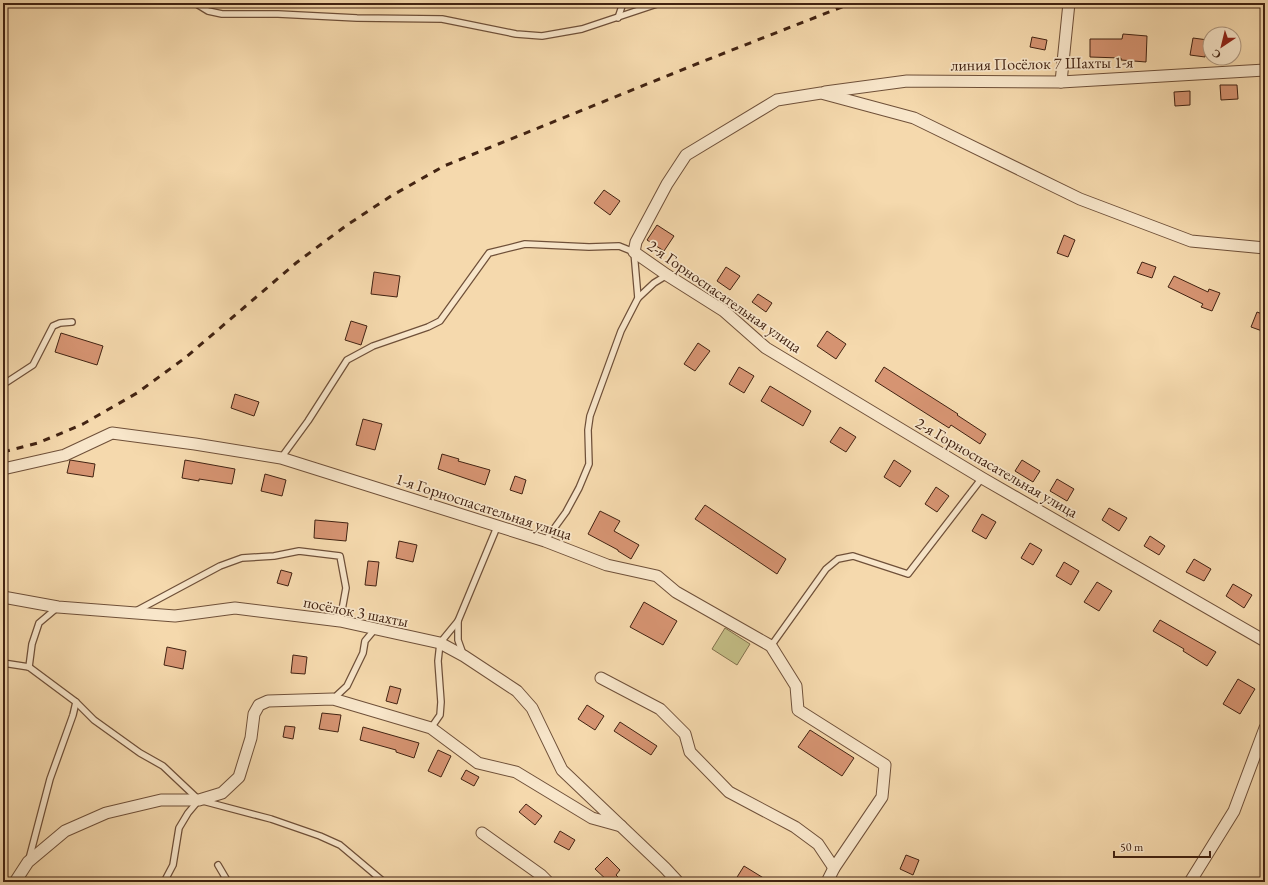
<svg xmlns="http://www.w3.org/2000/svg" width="1268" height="885" viewBox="0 0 1268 885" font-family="'EB Garamond',serif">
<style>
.green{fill:#c3bd85;stroke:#82704c}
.building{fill:#d69472;stroke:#422312}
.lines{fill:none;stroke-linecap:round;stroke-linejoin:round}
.service-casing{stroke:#6f5039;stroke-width:8}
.minor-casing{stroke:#6f5039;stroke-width:13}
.service{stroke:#f8e6ca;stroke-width:5.5}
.minor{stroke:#f8e6ca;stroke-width:11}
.rail{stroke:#422312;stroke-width:3;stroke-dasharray:7 7;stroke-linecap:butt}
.labels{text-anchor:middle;stroke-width:3.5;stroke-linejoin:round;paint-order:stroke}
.street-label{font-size:16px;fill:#422312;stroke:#f8e6ca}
</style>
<rect width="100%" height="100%" fill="#f5d9ad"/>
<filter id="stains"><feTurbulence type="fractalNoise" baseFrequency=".005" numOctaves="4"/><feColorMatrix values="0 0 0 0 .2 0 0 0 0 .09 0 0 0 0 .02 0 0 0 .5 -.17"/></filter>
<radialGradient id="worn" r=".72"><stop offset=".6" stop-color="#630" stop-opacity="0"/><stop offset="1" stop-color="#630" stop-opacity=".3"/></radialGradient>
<polygon class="green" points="725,628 750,644 737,665 712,649"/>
<g class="building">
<polygon points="1123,34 1147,36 1146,62 1121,60 1121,58 1090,57 1090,39 1122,39"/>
<polygon points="1032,37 1047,40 1045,50 1030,47"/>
<polygon points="1193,38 1208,40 1205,57 1190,55"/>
<polygon points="1220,85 1237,85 1238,99 1221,100"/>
<polygon points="1190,91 1190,105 1175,106 1174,92"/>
<polygon points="604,190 620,201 610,215 594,203"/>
<polygon points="657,225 674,236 664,251 647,240"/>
<polygon points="1064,235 1075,240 1068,257 1057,253"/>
<polygon points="1142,262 1156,267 1152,278 1137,273"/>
<polygon points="726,267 740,276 730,290 717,281"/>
<polygon points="374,272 400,276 397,297 371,294"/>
<polygon points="1174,276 1208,292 1209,289 1220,293 1212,311 1201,307 1203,304 1168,287"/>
<polygon points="758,294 772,303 766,312 752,302"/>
<polygon points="1257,312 1265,315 1265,332 1251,327"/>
<polygon points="351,321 367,326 361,345 345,340"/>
<polygon points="827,331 846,344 836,359 817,346"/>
<polygon points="61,333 103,346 97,365 55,352"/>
<polygon points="698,343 710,351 695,371 684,364"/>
<polygon points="739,367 754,376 744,393 729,384"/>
<polygon points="884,367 958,414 957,415 986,434 980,444 951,425 949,428 875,381"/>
<polygon points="770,386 811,411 803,426 761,401"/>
<polygon points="235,394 259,402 254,416 231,408"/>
<polygon points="363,419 382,424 375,450 356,445"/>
<polygon points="840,427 856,437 846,452 830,442"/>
<polygon points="442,454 459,459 458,461 490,470 485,485 438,469"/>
<polygon points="70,460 95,464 93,477 67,473"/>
<polygon points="185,460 235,469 232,484 199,479 199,481 182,478"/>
<polygon points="894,460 911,471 900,487 884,477"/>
<polygon points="1022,460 1040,471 1033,482 1015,471"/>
<polygon points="265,474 286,480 282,496 261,491"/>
<polygon points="515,476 526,480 522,494 510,490"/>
<polygon points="1057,479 1074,489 1067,501 1050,491"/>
<polygon points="936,487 949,496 937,512 925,504"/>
<polygon points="705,505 786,559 777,574 695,519"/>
<polygon points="1109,508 1127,518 1119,531 1102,520"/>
<polygon points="600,511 620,521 614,531 639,545 631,559 618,551 618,550 588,534"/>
<polygon points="982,514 996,522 986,539 972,531"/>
<polygon points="315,520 348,523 346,541 314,538"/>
<polygon points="1150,536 1165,546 1159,555 1144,546"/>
<polygon points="399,541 417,545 413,562 396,558"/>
<polygon points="1030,543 1042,550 1033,565 1021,558"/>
<polygon points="1194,559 1211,569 1204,581 1186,572"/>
<polygon points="368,561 379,562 376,586 365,585"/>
<polygon points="1064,562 1079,571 1071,585 1056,576"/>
<polygon points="281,570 292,573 288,586 277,583"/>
<polygon points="1097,582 1112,591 1099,611 1084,602"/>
<polygon points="1233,584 1252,595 1244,608 1226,596"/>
<polygon points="644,602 677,621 663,645 630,627"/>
<polygon points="1160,620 1216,652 1207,666 1183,651 1184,649 1153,631"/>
<polygon points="167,647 186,651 183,669 164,665"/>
<polygon points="293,655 307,657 305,674 291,673"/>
<polygon points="1238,679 1255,689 1240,714 1223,704"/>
<polygon points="390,686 401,689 397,704 386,701"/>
<polygon points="587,705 604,716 595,730 578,719"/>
<polygon points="322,713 341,715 338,732 319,729"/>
<polygon points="620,722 657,746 651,755 614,731"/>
<polygon points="285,726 295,727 293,739 283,737"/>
<polygon points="363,727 419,743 414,758 396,752 396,750 360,740"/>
<polygon points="810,730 854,758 842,776 798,747"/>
<polygon points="438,750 451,756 441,777 428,771"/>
<polygon points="466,770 479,777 474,786 461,779"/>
<polygon points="526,804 542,816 535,825 519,812"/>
<polygon points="560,831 575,840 569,850 554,842"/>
<polygon points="906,855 919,860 913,875 900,869"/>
<polygon points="607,857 620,870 616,875 623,882 609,882 595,869"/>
<polygon points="744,866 770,882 734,882"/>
</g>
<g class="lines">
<defs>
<g id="service">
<polyline points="195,3 208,11 222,14 278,14 357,18 442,19 516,34 542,36 582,29 660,3"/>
<polyline points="618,18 623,3"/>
<polyline points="638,298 654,283 667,275"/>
<polyline points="3,381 7,382 33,365 53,326 60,323 72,322"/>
<polyline points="281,458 308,421 347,360 373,346 428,327 440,321 489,253 525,244 589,247 619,246 634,252 638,298 621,331 590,416 588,430 589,464 579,488 566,512 545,541"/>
<polyline points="136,611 220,566 242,558 274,556 299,551 340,556 346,588 340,621"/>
<polyline points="771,646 826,569 838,559 853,556 908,574 982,478"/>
<polyline points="463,654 458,640 458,621 497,527"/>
<polyline points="3,663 29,667 76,702 73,715 50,779 29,859"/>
<polyline points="29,667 32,644 39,623 58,607"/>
<polyline points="333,699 347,686 363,653 365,641 375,629"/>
<polyline points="76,702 94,720 140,753 163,766 199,800 271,819 320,836 340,845 384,882"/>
<polyline points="431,728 440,715 441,702 438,661 440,643 458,621"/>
<polyline points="218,865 228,882"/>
<polyline points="164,882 173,865 179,828 188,813 199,800"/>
</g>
<g id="minor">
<polyline points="1061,82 1069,3"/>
<polyline points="825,92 907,81 1061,82 1265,70"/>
<polyline points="1265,248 1191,241 1080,199 914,118 821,93 777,100 686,155 667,184 636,242 634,252 667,275 724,311 766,348 982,478 1265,641"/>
<polyline points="3,469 65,455 112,433 195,444 281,458 545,541 607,565 657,576 676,592 771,646 796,686 798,710 885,765 882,797 834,868 827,882"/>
<polyline points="3,597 58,607 175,616 235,608 340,621 440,643 464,656 517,691 532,708 562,770 665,868 678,882"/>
<polyline points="601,678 660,709 685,734 690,752 729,792 795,827 818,844 834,868"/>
<polyline points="482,833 541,875 548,882"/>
<polyline points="15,882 28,862 65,831 106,813 161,800 199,800 222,793 239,777 251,738 254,714 259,705 268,701 333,699 431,728 478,763 516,772 592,818 621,826"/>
<polyline points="1190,882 1234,811 1265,728"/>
</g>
</defs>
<use href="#service" class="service-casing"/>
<use href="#minor" class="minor-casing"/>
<use href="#service" class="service"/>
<use href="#minor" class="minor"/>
<polyline class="rail" points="3,452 38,443 83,424 137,393 185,358 296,263 347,225 391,196 444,166 704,61 852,3"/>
</g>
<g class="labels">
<g class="street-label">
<text transform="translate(1042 63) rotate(-1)" y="6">линия Посёлок 7 Шахты 1-я</text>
<text transform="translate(725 296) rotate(35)" y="6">2-я Горноспасательная улица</text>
<text transform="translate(997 467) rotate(30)" y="6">2-я Горноспасательная улица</text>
<text transform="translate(484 506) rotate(18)" y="6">1-я Горноспасательная улица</text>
<text transform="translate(356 611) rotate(11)" y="6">посёлок 3 шахты</text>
</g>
</g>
<rect width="1268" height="885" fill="none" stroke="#f5d9ad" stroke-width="16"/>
<rect x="4" y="4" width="1260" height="877" fill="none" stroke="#422312" stroke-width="2"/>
<rect x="8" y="8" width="1252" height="869" fill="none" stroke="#422312"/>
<g transform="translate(1222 46) rotate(215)"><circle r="19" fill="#f8e6ca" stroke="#af9880"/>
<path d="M0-3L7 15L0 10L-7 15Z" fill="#8f2418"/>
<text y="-6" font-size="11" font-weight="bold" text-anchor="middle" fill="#422312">С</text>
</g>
<path d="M1114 851v6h96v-6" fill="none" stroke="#422312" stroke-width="2"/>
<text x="1120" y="851" font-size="12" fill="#422312" stroke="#f8e6ca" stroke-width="3" paint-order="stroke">50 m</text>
<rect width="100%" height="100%" filter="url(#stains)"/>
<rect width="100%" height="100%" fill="url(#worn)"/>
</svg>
